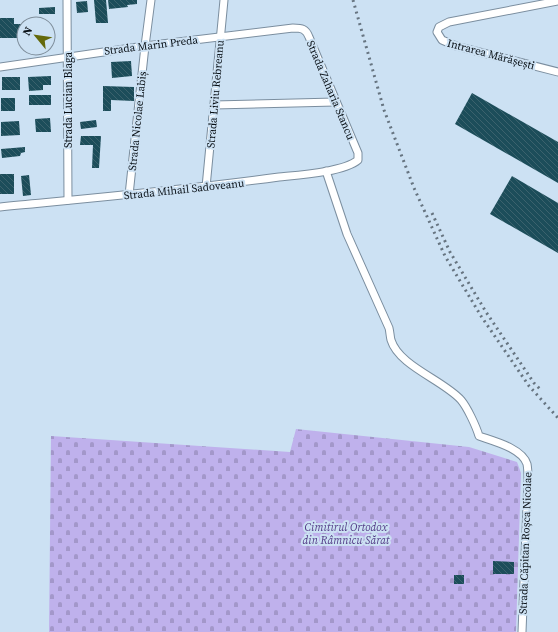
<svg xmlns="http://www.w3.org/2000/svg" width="558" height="632" viewBox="0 0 558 632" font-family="'Source Serif 4',serif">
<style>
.cemetery{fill:url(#cemetery-stones)}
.building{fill:url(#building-back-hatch)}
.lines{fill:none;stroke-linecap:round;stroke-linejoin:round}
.minor-casing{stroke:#7b8e9f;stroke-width:9}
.minor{stroke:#fff;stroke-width:7}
.rail{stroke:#667480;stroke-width:3;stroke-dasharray:2 4;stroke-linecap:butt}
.labels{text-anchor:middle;stroke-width:4;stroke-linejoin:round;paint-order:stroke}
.street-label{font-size:11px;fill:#080f15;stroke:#cce1f3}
.park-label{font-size:11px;font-style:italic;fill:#513985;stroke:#cce1f3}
</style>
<defs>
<pattern id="cemetery-stones" width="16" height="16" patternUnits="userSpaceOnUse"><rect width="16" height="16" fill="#bfb1ec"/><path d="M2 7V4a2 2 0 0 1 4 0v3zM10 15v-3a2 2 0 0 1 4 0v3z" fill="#a397ca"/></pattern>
<pattern id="building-back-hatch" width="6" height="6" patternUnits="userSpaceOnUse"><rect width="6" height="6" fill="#1c4d5a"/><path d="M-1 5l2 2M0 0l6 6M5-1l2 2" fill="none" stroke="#3b626d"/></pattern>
</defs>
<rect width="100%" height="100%" fill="#cce1f3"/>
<polygon class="cemetery" points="296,429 469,447 517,462 521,473 516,632 49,632 51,436 290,452"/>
<g class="building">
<polygon points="94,0 106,0 108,23 96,23"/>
<polygon points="108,0 137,0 137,4 127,5 128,7 109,9"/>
<polygon points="87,1 88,12 77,13 76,2"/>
<polygon points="55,7 55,14 39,14 39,8"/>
<polygon points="0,18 14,18 14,24 24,24 24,38 0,38"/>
<polygon points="131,61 132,76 112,78 111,62"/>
<polygon points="51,76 51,85 43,85 43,90 29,91 28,77"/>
<rect x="2" y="77" width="18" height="13"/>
<polygon points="103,86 134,87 134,101 111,100 111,111 103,111"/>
<polygon points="472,93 558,142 558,183 455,124"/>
<rect x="29" y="95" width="22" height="10"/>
<rect x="1" y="98" width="14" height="13"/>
<polygon points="50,118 51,132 36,132 35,119"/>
<polygon points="96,120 97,127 81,129 80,122"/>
<polygon points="19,121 20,135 1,136 1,122"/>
<polygon points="81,136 101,136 99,168 92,168 93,145 80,145"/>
<polygon points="25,147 25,152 21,153 20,156 2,158 1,149"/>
<rect x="0" y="174" width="14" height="20"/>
<polygon points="29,175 31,195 23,196 21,176"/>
<polygon points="512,176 558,203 558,253 490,214"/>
<polygon points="493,561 514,562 514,574 493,574"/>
<rect x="454" y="575" width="10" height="9"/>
</g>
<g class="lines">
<defs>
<g id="minor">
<polyline points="67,0 68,200"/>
<polyline points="558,1 449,22 439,27 437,32 442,40 456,46 558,72"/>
<path d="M0 67 145 46 293 28C302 28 306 29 309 37L358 153V160C344 172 298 175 279 177 186 190 93 198 0 207"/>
<polyline points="214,105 335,102"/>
<path d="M326 171 347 234 389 328C390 332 390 336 391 340 399 366 443 380 461 400 467 407 476 426 479 436 493 441 522 448 527 464 528 469 528 475 528 480L522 632"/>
<polyline points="206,187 224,0"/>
<polyline points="129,195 145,46 151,0"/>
</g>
</defs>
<use href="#minor" class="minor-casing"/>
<use href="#minor" class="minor"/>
<g class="rail">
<polyline points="353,0 384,110 414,188 445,256 481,316 529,386 558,418"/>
<polyline points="432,213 450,252 486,312 534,383 542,391"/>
</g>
</g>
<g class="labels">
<g class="street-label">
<text transform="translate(151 45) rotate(-7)" y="4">Strada Marin Preda</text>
<text transform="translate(491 54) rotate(15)" y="4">Intrarea Mărășești</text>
<text transform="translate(331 90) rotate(67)" y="4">Strada Zaharia Stancu</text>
<text transform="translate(215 94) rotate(-85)" y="4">Strada Liviu Rebreanu</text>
<text transform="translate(68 100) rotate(-90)" y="4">Strada Lucian Blaga</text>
<text transform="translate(137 121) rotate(-84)" y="4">Strada Nicolae Labiș</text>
<text transform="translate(184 189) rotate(-6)" y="4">Strada Mihail Sadoveanu</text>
<text transform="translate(525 543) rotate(-88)" y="4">Strada Căpitan Roșca Nicolae</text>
</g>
<g class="park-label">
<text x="346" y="531">Cimitirul Ortodox<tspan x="346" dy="13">din Râmnicu Sărat</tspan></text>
</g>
</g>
<g transform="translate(36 36) rotate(299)"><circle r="19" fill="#cce1f3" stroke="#7e8d9a"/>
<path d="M0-3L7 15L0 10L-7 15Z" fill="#63690b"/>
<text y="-6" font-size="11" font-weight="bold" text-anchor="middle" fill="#080f15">N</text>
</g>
</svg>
